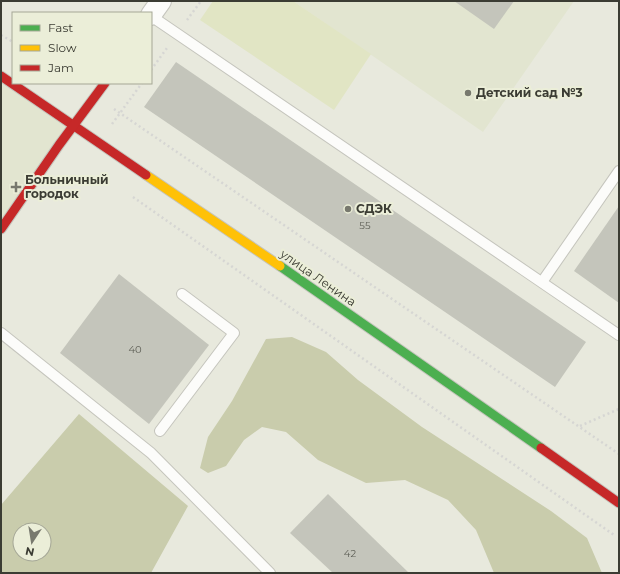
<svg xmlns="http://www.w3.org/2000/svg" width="620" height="574" viewBox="0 0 620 574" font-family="Montserrat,sans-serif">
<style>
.built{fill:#e2e5d0}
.green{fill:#e1e5c4}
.forest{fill:#c9ccac;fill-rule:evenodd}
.building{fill:#c4c5bb}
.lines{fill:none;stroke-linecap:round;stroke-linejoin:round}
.lane-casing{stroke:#c5c5bd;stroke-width:12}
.street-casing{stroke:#c5c5bd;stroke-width:22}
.fast-casing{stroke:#c5c5bd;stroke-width:11}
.slow-casing{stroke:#c5c5bd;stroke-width:11}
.jam-casing{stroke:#c5c5bd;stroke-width:11}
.path{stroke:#d6d6d3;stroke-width:2.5;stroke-dasharray:2 3;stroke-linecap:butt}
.lane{stroke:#fcfcfa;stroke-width:10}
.street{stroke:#fcfcfa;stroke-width:20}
.fast{stroke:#4caf50;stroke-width:9}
.slow{stroke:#ffc107;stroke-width:9}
.jam{stroke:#c62828;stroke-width:9}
.poi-dot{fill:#78796e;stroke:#ebeed8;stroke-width:1.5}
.labels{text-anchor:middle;stroke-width:4;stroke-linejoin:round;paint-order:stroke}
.number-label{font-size:10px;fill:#5d5e55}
.poi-label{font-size:12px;font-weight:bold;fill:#3b3c33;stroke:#ebeed8;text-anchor:start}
.street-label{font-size:12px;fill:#3b3c33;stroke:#ebeed8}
</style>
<rect width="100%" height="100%" fill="#e8e9dd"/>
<g class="built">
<polygon points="293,1 574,1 483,132"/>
<polygon points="1,76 74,125 1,229"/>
</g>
<polygon class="green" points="213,1 293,1 371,54 334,110 200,20"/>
<g class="forest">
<polygon points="292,337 326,352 358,380 422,427 551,511 587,538 602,573 494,573 476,530 448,500 405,480 366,483 318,460 286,432 262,427 244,440 226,466 208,473 200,468 208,437 232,401 266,339"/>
<path d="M79 414 188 506 151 573H1V505ZM20 530H44V554H20Z"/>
</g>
<g class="building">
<polygon points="454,1 514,1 494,29"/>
<polygon points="176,62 586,342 555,387 144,107"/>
<polygon points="619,206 619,303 574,271"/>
<polygon points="119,274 209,345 149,424 60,353"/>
<polygon points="328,494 409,573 333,573 290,533"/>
</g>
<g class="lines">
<defs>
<g id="lane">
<polyline points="151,16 619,335"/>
<polyline points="542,282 619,171"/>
<polyline points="1,333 151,453 270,573"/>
<polyline points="160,431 234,333 182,294"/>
</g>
<polyline id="street" points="151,15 161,1"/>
<polyline id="fast" points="280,266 541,448"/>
<polyline id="slow" points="146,175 280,266"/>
<g id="jam">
<polyline points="1,76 146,175"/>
<polyline points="1,229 59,145 105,83"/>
<polyline points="541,448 619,503"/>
</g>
</defs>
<use href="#lane" class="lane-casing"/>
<use href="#street" class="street-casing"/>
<use href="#fast" class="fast-casing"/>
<use href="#slow" class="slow-casing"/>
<use href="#jam" class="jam-casing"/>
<g class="path">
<polyline points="187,20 201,1"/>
<polyline points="1,35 13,42"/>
<polyline points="151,70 167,48"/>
<polyline points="114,109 619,454"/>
<polyline points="112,124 142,83"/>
<polyline points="133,197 614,535"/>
<polyline points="580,426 619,409"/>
</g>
<use href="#lane" class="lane"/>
<use href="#street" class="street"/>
<use href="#fast" class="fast"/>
<use href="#slow" class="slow"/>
<use href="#jam" class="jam"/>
</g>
<g class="poi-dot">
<circle cx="468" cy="93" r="4"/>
<path d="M14 181h4v4h4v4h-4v4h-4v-4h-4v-4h4z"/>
<circle cx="348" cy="209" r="4"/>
</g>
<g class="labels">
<g class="number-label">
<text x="365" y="229">55</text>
<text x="135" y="353">40</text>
<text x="350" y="557">42</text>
</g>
<g class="poi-label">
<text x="476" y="97">Детский сад №3</text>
<text x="25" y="184">Больничный<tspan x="25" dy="14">городок</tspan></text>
<text x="356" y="213">СДЭК</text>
</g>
<g class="street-label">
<text transform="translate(318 278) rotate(35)" y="4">улица Ленина</text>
</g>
</g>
<rect width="620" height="574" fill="none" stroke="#3b3c33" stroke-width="4"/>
<rect x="12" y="12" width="140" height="72" fill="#ebeed8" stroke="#a5a796"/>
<rect x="20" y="25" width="20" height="6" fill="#4caf50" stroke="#a5a796"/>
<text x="48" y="32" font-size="12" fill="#3b3c33">Fast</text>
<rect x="20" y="45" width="20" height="6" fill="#ffc107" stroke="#a5a796"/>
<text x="48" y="52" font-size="12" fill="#3b3c33">Slow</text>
<rect x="20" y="65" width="20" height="6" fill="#c62828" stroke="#a5a796"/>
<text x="48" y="72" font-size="12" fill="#3b3c33">Jam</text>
<g transform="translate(32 542) rotate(192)"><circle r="19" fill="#ebeed8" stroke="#a5a796"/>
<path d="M0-3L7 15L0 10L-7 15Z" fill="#78796e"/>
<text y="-6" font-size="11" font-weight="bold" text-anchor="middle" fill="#3b3c33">N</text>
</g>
</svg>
